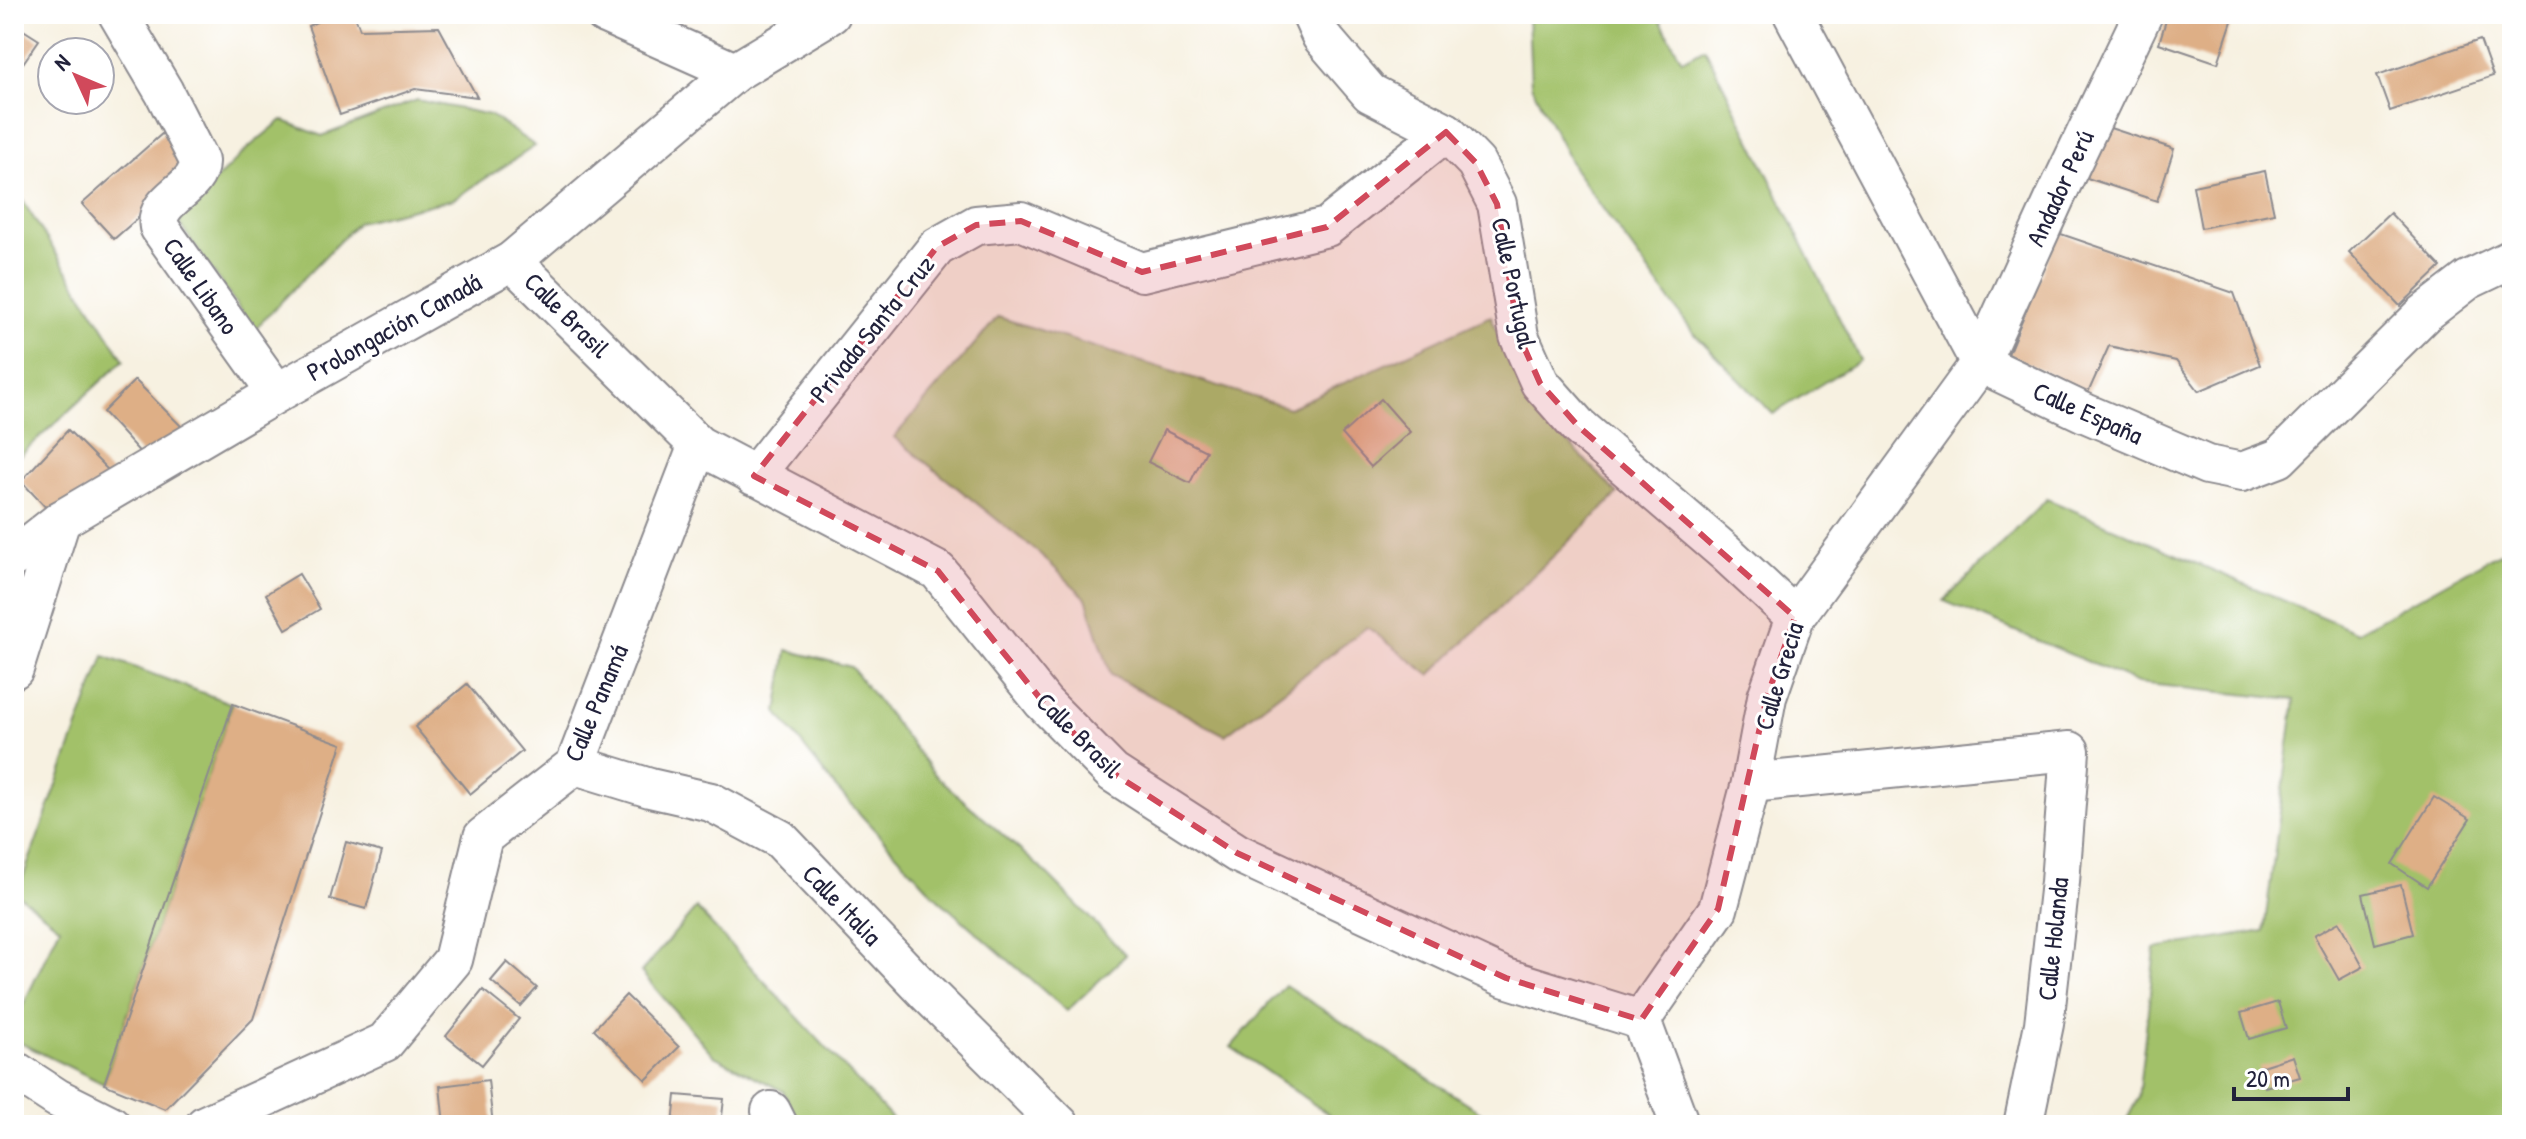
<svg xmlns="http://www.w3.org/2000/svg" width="2526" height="1139" viewBox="0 0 2526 1139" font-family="'Patrick Hand',sans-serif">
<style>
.green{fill:#a2c169;stroke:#627252;stroke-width:2}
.building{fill:#deaf86}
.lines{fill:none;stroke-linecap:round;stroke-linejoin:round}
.minor-casing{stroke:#8c8a8e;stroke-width:42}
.minor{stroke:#fff;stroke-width:38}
.marked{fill:#d1495b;fill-opacity:0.2;stroke:#d1495b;stroke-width:6;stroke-dasharray:16 10;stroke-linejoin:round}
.labels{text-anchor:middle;stroke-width:6;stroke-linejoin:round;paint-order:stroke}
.street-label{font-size:26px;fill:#22223b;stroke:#fff}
</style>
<rect width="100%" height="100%" fill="#fff"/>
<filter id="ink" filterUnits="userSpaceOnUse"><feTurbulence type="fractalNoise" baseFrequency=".0125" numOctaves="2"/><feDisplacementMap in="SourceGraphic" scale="16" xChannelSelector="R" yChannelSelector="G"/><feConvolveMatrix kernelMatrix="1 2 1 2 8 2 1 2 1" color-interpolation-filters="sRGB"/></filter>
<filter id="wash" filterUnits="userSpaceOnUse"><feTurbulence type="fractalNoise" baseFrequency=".006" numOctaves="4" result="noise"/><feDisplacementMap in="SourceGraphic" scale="32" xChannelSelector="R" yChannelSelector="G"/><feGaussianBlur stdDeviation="1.8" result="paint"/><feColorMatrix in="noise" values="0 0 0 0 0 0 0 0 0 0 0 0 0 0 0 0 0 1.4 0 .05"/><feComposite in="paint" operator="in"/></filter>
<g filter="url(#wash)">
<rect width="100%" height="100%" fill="#f7f1e1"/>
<g class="green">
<polygon points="1528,14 1657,14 1682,60 1705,48 1860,360 1773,414 1692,331 1574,169 1531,85"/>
<polygon points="417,100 490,115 535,146 454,199 358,222 254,330 176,219 248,148 282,120 322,136"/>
<polygon points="17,192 124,360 14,461 14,194"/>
<polygon points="1491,316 1527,400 1618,494 1430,675 1367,627 1225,735 1111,675 1086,598 1040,554 894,437 998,317 1289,408"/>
<polygon points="2047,499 2357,632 2512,546 2512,1125 2124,1125 2138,1098 2155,949 2264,931 2295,700 2138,683 1944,601"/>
<polygon points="787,650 851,667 937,777 1045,872 1126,955 1067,1011 939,900 836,788 777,712"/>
<polygon points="104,656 233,704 104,1084 14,1040 14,1024 60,927 17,894"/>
<polygon points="696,908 898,1125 801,1125 783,1091 714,1056 641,972"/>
<polygon points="1285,985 1500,1125 1344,1125 1231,1047"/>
</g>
<g id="blocks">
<g class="building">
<polygon points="333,14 354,14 360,29 439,27 477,97 415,89 340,115 308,26"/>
<polygon points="2168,14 2219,14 2233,18 2218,63 2159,43"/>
<polygon points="14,24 39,40 19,69 14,66"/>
<polygon points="2480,40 2493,76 2390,111 2377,75"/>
<polygon points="2104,126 2174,149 2157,201 2087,178"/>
<polygon points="163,133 194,169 114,239 82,204"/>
<polygon points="2265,171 2274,213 2201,228 2193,186"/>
<polygon points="2390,213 2441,267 2400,306 2349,252"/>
<polygon points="2058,233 2234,293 2260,365 2199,391 2176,361 2109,346 2088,393 2008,354"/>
<polygon points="135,380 189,434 145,458 103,412"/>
<polygon points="1381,399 1410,432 1371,467 1342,434"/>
<polygon points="68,430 113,475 50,512 21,481"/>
<polygon points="1164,430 1206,451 1190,483 1148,462"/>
<polygon points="299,574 320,609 286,629 266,594"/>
<polygon points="467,684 522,751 470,794 415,727"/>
<polygon points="233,704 342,744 253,1019 165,1109 104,1084"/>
<polygon points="2434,797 2470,819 2427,887 2392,864"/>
<polygon points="346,842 382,852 366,909 330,899"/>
<polygon points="2401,885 2413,934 2375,944 2363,894"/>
<polygon points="2339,922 2363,967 2339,980 2314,936"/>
<polygon points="507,962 537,988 521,1006 491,981"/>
<polygon points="483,990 519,1019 482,1065 446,1036"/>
<polygon points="626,995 679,1047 646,1080 594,1029"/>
<polygon points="2278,1002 2286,1028 2249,1039 2241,1013"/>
<polygon points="2293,1056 2300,1077 2265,1087 2259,1067"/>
<polygon points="488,1080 493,1125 444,1125 440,1086"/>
<polygon points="676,1095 724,1099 721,1125 673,1125"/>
</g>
</g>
</g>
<g filter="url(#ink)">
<use href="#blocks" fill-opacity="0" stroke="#8c8a8e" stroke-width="2"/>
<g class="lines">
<defs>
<g id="minor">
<path d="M118 14 164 92 199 161C200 190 153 198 159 227L277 393"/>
<polyline points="605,14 735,72"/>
<polyline points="1311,14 1321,36 1370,93 1446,132 1476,163 1497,204 1519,336 1540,383 1578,426 1726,553 1795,617"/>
<polyline points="1793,14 1980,363 2085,413 2207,465 2242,472 2279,458 2424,314 2468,280 2512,259"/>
<polyline points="512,261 698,445 938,571 1043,702 1113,773 1237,853 1506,978 1641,1020 1680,1125"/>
<polyline points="754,476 937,247 976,225 1021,221 1142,272 1327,227 1446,132"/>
<polyline points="14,557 61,520 277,393 512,261 735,72 831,14"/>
<polyline points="14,669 61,520"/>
<polyline points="575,765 650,788 711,802 780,839 926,992 1060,1125"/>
<polyline points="1751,783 2070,751 2060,882 2044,1024 2023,1125"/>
<polyline points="1641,1020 1718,909 1751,783 1767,697 1795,617 1980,363 2055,198 2143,14"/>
<polyline points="14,1070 57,1098 111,1125"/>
<polyline points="771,1111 778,1125"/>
<polyline points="205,1125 385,1042 453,960 483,837 575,765 698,445"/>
</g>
</defs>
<use href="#minor" class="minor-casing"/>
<use href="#minor" class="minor"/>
</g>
</g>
<path class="marked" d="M1446 132 1476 163 1497 204 1519 336 1540 383 1578 426 1795 617 1767 697 1718 909 1641 1020 1506 978 1237 853 1113 773 1043 702 938 571 754 476 937 247 976 225 1021 221 1142 272 1327 227Z"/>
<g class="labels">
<g class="street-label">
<text transform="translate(2060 188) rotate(-65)" y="9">Andador Perú</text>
<text transform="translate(1514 283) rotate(78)" y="9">Calle Portugal</text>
<text transform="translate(201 286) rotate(55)" y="9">Calle Libano</text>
<text transform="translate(567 315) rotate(45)" y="9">Calle Brasil</text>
<text transform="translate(394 327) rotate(-29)" y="9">Prolongación Canadá</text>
<text transform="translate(872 329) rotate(-51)" y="9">Privada Santa Cruz</text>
<text transform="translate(2088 413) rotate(24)" y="9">Calle España</text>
<text transform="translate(1779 676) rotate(-73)" y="9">Calle Grecia</text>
<text transform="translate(596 703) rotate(-67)" y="9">Calle Panamá</text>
<text transform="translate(1079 735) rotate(45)" y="9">Calle Brasil</text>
<text transform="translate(842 905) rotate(46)" y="9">Calle Italia</text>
<text transform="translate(2053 939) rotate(-84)" y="9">Calle Holanda</text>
</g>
</g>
<rect width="2526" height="1139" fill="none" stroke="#fff" stroke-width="48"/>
<g transform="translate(76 76) rotate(314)"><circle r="38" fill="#ffffff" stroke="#a7a7b1" stroke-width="2"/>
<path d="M0-6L14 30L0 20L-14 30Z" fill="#d1495b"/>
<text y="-12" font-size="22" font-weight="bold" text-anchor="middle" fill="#22223b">N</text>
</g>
<path d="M2234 1087v12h114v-12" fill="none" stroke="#22223b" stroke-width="4"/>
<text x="2246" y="1087" font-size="24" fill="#22223b" stroke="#ffffff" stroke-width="6" paint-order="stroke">20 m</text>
</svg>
